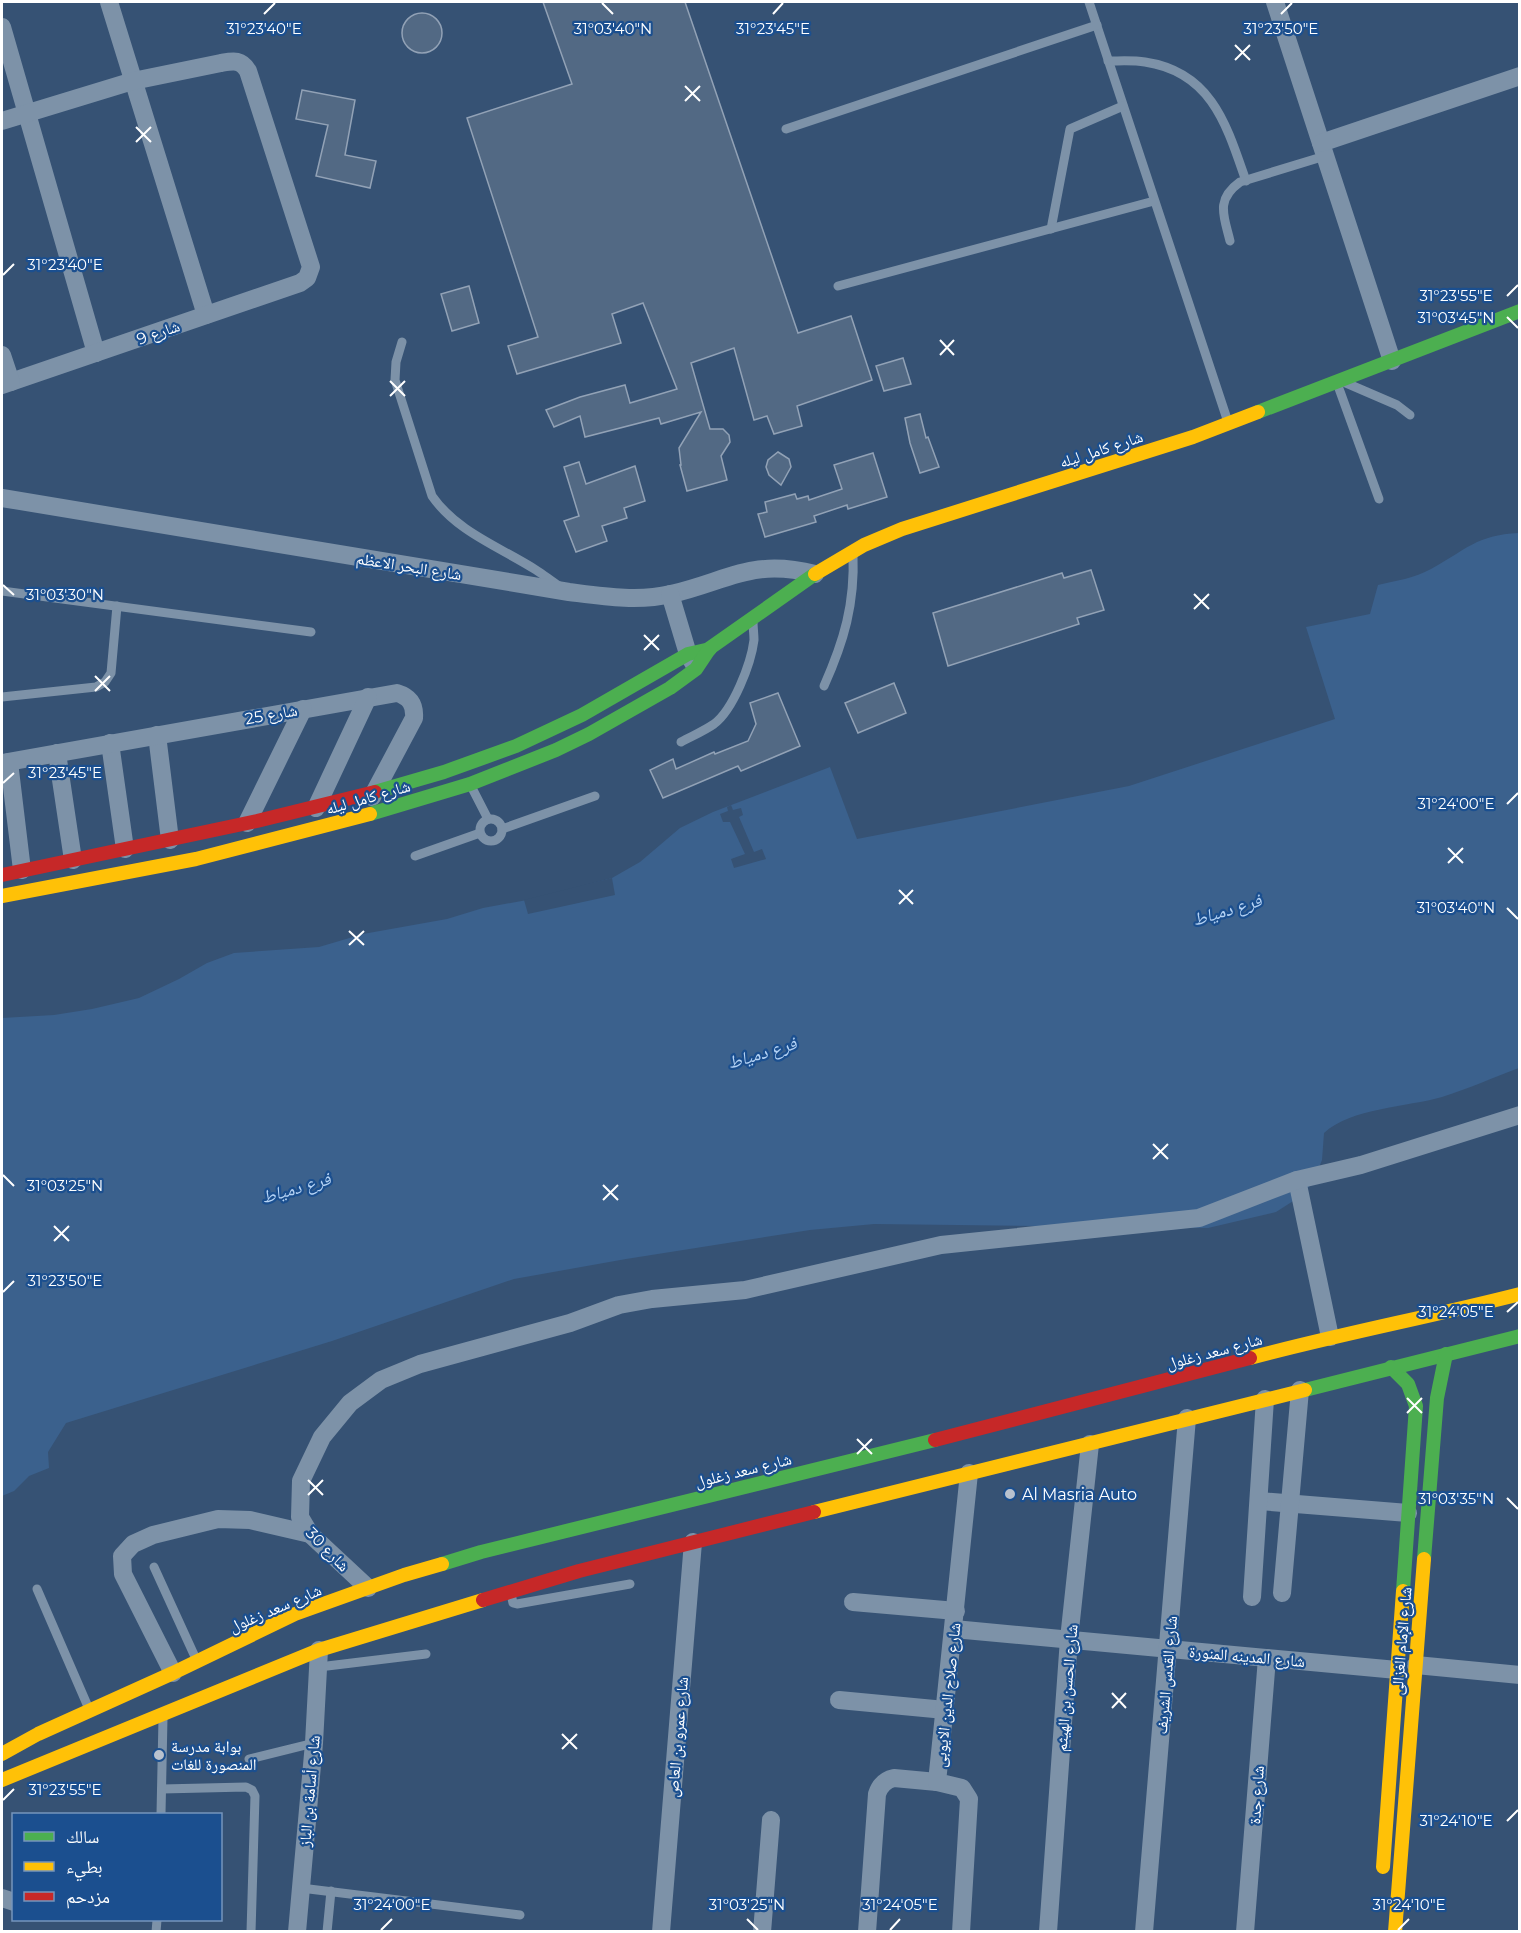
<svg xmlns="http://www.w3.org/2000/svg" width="1521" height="1933" viewBox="0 0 1521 1933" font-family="Montserrat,'Noto Naskh Arabic',sans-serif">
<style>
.water{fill:#3b618d}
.pier{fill:#365274}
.building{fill:#526984;stroke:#92a2b6;stroke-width:1.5}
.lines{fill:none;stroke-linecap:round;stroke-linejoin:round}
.lane{stroke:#7d92a8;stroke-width:9}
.street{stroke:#7d92a8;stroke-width:18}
.fast{stroke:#4caf50;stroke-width:14}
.slow{stroke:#ffc107;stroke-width:14}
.jam{stroke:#c62828;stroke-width:14}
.ticks{fill:none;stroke:#fff;stroke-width:2}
.poi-dot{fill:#b9c2ce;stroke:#1b4f8f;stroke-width:2}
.labels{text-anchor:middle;stroke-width:4.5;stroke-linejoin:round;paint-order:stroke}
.street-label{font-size:16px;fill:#fff;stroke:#1b4f8f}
.poi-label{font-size:16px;fill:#fff;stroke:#1b4f8f;text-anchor:start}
.water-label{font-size:18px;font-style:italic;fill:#b5d3f5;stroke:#1b4f8f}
.ticks-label{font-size:15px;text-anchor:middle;fill:#fff;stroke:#1b4f8f;stroke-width:4.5;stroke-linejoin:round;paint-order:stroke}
</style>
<rect width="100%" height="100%" fill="#365274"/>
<path class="water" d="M1519 533V1068C1494 1077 1468 1089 1442 1097 1407 1107 1351 1108 1324 1133L1322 1160 1313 1182 1301 1196 1276 1212 1208 1228 874 1224 810 1230 626 1259 514 1279 332 1341 66 1423 48 1452 49 1468 29 1476 14 1491 2 1496V1018L54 1015 92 1009 139 998 179 979 207 963 234 953 319 947 363 934 447 919 483 908 538 898 612 878 640 862 680 828 713 812 830 767 857 839 1129 786 1335 719 1306 627 1370 614 1378 585C1395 581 1415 578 1431 569 1466 550 1476 535 1519 533Z"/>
<g class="pier">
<polygon points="731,805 733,810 741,808 743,815 739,817 754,852 762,849 766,859 734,868 731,859 745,854 730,822 723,822 720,814 728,811 727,807"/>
<polygon points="612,878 615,895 528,914 524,900"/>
</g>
<g class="building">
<polygon points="543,2 685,2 798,333 851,316 872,380 797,406 802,426 774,434 767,416 754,420 734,348 691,363 710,429 723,429 729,435 730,442 721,456 727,480 687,491 680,465 681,465 679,448 701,412 661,424 659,418 585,437 580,416 554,427 546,410 580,397 625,385 630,403 677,389 643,303 612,314 621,343 517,374 508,346 538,337 467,118 572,84"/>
<circle cx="422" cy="33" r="20"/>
<polygon points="302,90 355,100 345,155 376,161 370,188 316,176 328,125 296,119"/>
<polygon points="469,286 479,323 452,331 441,294"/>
<polygon points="903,358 911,384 884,391 876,366"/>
<polygon points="920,414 926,438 928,437 939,467 920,473 910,443 905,418"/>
<polygon points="778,452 789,459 791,467 781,485 769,475 766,467 768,460"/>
<polygon points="873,453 887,497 848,509 847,505 814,516 816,522 765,537 758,514 767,512 765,502 795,494 797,499 808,496 809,500 842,489 834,465"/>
<polygon points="579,462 586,484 635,466 645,501 624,508 627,518 602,526 607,541 576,552 564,521 579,516 564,467"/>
<polygon points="1091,570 1104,610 1077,618 1079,624 948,666 933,613 1062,573 1064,578"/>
<polygon points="894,683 906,713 858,733 845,703"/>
<polygon points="778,693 800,746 741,771 738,766 663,798 650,770 673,759 676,769 714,752 715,754 748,741 756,724 750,703"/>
</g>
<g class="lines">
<g class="lane">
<polyline points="1089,2 1228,422"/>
<path d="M1108 61C1120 61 1133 60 1145 62 1212 72 1227 126 1246 181"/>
<polyline points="786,129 1097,25"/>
<polyline points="1051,229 1070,129 1123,106"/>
<path d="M1230 241C1224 216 1215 200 1240 182L1325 156"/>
<polyline points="838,286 1154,201"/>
<path d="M402 342 396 362 395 380 432 496C457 532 500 547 536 570 544 575 551 581 559 586"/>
<polyline points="1337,383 1379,499"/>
<polyline points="1346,383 1397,405 1410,415"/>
<polyline points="2,591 311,632"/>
<path d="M824 686C844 641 855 604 853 554"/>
<polyline points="2,697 96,687 105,682 111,673 117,606"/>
<path d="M681 742C692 736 704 731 714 724 733 710 751 664 754 640 754 634 753 628 753 621"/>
<polyline points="471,786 488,819"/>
<circle cx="491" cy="830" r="11"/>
<polyline points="502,829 595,796"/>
<polyline points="415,856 480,833"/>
<polyline points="154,1567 196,1659"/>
<polyline points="37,1589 89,1709"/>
<polyline points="511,1594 513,1603 517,1604 630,1584"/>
<polyline points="319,1667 426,1654"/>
<polyline points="249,1759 314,1743"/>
<polyline points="162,1789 246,1787 252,1790 255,1796 251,1932"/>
<polyline points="161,1814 163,1718"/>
<polyline points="301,1888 520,1915"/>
<polyline points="156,1932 157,1920"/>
<polyline points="327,1932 331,1891"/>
</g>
<g class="street">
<polyline points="109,2 206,315"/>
<polyline points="1275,2 1392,361"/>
<polyline points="2,27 96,353"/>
<path d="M2 121 133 81 221 63C233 61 241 59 248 71L311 267 307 278 300 283 2 385"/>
<polyline points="1321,143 1520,76"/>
<polyline points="2,355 11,382"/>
<path d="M2 498 569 592C601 596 638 602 671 594 728 581 751 558 815 574"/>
<polyline points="670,594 688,654 694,664"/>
<polyline points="157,735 170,840"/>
<polyline points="110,743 125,849"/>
<polyline points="57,753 73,860"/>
<polyline points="9,762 22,870"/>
<path d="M2 763 397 693C410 697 415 705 414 718L372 797"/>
<polyline points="316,808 368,697"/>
<polyline points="247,823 303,709"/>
<polyline points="1297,1180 1330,1337"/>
<polyline points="1259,1501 1408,1513"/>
<polyline points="368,1588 310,1534 300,1517 301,1481 322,1437 350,1403 381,1380 420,1364 570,1323 619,1305 652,1299 745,1290 941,1245 1199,1218 1297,1180 1361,1165 1520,1115"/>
<polyline points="1282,1593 1300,1390"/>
<polyline points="1252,1597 1265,1399"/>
<polyline points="853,1602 956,1611"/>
<polyline points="954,1629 1397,1670"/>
<polyline points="1416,1665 1520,1675"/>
<polyline points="173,1673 123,1574 122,1556 133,1544 153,1535 218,1519 250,1520 310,1534"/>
<polyline points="839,1700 945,1710"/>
<polyline points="2,1898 14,1902"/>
<polyline points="297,1932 314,1743 319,1650"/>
<polyline points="661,1932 693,1542"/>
<polyline points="762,1932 771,1820"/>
<path d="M867 1932 877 1794C880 1785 885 1780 894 1778L937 1782"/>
<polyline points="961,1932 969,1799 962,1788 937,1782 969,1473"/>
<polyline points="1048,1932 1069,1639 1090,1444"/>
<polyline points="1144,1932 1187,1418"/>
<polyline points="1245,1932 1267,1658"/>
</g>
<g class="fast">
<polyline points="1258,412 1520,311"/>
<polyline points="375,792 444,772 516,746 582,715 688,654 710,649"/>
<polyline points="370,814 470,784 556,750 589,734 670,688 696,669 710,648 815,574"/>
<polyline points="1391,1367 1408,1384 1416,1406 1403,1591"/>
<polyline points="1305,1390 1520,1336"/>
<polyline points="1424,1559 1437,1398 1446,1354"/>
<polyline points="442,1564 481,1552 935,1440"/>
</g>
<g class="slow">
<polyline points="815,574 864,545 902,529 1193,437 1258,412"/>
<polyline points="2,896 196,859 370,814"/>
<path d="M1250 1358C1339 1334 1430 1317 1520 1294"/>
<polyline points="814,1512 1305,1390"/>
<polyline points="2,1754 38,1734 173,1673 295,1614 404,1575 442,1564"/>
<polyline points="2,1780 319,1650 483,1600"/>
<polyline points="1383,1867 1403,1591"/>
<polyline points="1395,1932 1424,1559"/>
</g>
<g class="jam">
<polyline points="2,875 257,821 375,792"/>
<polyline points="935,1440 1250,1358"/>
<polyline points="483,1600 579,1571 814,1512"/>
</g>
</g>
<path class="ticks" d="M602 3 613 14M264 14 275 3M773 14 783 3M1281 14 1292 3M1235 45 1250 60M1235 60 1250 45M685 86 700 101M685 101 700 86M136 127 151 142M136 142 151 127M3 275 14 264M1507 296 1518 285M1507 317 1518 328M940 340 954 355M940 355 954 340M390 381 405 396M390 396 405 381M3 585 14 595M1194 594 1209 609M1194 609 1209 594M644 635 659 650M644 650 659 635M95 676 110 691M95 691 110 676M3 783 14 773M1507 804 1518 793M1448 848 1463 863M1448 863 1463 848M899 890 913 904M899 904 913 890M1507 908 1518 919M349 931 364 945M349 945 364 931M1153 1144 1168 1159M1153 1159 1168 1144M3 1175 14 1186M603 1185 618 1200M603 1200 618 1185M54 1226 69 1241M54 1241 69 1226M3 1292 14 1281M1507 1312 1518 1302M1407 1398 1422 1413M1407 1413 1422 1398M857 1439 872 1454M857 1454 872 1439M308 1480 323 1495M308 1495 323 1480M1507 1498 1518 1509M1112 1693 1126 1708M1112 1708 1126 1693M562 1734 577 1749M562 1749 577 1734M3 1800 14 1789M1507 1821 1518 1810M747 1919 758 1930M381 1930 392 1919M890 1930 900 1919M1398 1930 1409 1919"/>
<g class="poi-dot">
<circle cx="1010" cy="1494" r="6"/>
<circle cx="159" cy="1755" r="6"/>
</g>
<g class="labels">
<g class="street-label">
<text transform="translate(158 332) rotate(-19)" y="6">شارع 9</text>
<text transform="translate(1101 449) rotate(-18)" y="6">شارع كامل ليله</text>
<text transform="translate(409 566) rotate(9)" y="6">شارع البحر الاعظم</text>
<text transform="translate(271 714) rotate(-10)" y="6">شارع 25</text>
<text transform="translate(368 797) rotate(-16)" y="6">شارع كامل ليله</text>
<text transform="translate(1214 1351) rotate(-15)" y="6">شارع سعد زغلول</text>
<text transform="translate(743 1470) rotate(-14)" y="6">شارع سعد زغلول</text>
<text transform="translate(328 1549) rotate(46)" y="6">شارع 30</text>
<text transform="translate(275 1608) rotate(-23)" y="6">شارع سعد زغلول</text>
<text transform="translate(1401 1641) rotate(-85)" y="6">شارع الإمام الغزالى</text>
<text transform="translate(1247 1656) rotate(5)" y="6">شارع المدينه المنورة</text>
<text transform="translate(1166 1675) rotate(-85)" y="6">شارع القدس الشريف</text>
<text transform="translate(1066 1688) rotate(-85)" y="6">شارع الحسن بن الهيثم</text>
<text transform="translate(947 1695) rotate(-84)" y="6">شارع صلاح الدين الايوبى</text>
<text transform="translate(677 1737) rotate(-85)" y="6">شارع عمرو بن العاص</text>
<text transform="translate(309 1791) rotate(-85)" y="6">شارع أسامة بن الباز</text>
<text transform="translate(1256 1795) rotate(-86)" y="6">شارع جدة</text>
</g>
<g class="poi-label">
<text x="1022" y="1500">Al Masria Auto</text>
<text x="171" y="1752">بوابة مدرسة<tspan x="171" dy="18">المنصورة للغات</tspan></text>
</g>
<g class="water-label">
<text transform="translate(1227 910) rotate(-17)" y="6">فرع دمياط</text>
<text transform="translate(762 1053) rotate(-17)" y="6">فرع دمياط</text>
<text transform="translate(296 1188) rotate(-16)" y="6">فرع دمياط</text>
</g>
</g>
<g class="ticks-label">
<text x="264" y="34">31°23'40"E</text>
<text x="613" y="34">31°03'40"N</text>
<text x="773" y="34">31°23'45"E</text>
<text x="1281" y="34">31°23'50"E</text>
<text x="65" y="270">31°23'40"E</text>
<text x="1456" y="301">31°23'55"E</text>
<text x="1456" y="323">31°03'45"N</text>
<text x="65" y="600">31°03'30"N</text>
<text x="65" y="778">31°23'45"E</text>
<text x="1456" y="809">31°24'00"E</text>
<text x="1456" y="913">31°03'40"N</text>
<text x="65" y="1191">31°03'25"N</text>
<text x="65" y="1286">31°23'50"E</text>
<text x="1456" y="1317">31°24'05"E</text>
<text x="1456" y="1504">31°03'35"N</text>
<text x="65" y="1795">31°23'55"E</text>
<text x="1456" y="1826">31°24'10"E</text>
<text x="392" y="1910">31°24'00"E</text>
<text x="747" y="1910">31°03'25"N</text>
<text x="900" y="1910">31°24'05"E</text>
<text x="1409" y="1910">31°24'10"E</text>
</g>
<rect width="1521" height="1933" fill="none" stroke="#ffffff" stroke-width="6"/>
<rect x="12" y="1813" width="210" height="108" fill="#1b4f8f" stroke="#7695bc" stroke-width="1.5"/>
<rect x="24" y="1832" width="30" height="9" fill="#4caf50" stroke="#7695bc" stroke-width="1.5"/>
<text x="66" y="1843" font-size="18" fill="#ffffff">سالك</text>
<rect x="24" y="1862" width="30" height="9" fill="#ffc107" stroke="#7695bc" stroke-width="1.5"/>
<text x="66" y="1873" font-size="18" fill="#ffffff">بطيء</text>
<rect x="24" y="1892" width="30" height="9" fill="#c62828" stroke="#7695bc" stroke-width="1.5"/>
<text x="66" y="1903" font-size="18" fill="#ffffff">مزدحم</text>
</svg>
